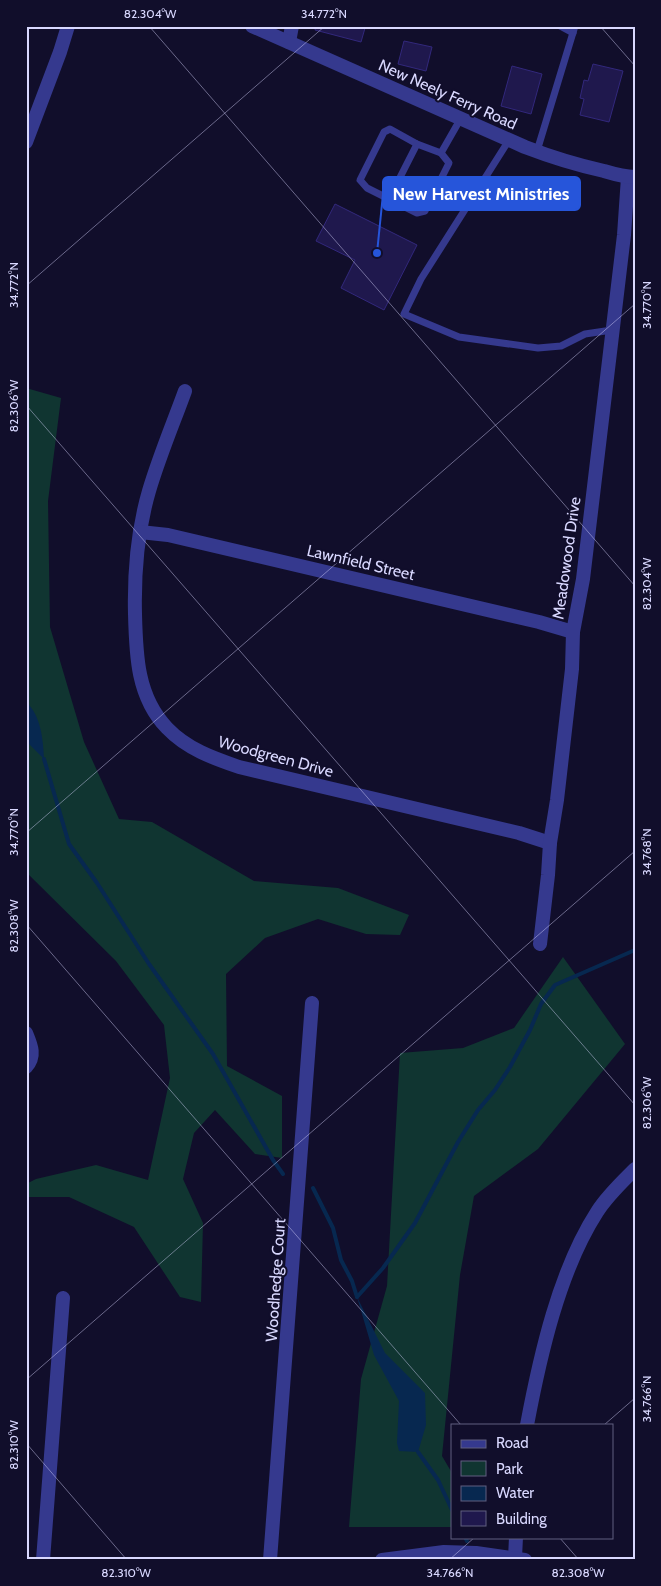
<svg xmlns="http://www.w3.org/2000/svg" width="661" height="1586" viewBox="0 0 661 1586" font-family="Cabin,sans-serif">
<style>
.green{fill:#103531}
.water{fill:#072850}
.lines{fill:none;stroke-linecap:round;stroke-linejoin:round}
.stream{stroke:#072850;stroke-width:4}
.building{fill:#1f184d;stroke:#32287c}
.service{stroke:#35398e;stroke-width:7}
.minor{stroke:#35398e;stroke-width:14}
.tertiary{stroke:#35398e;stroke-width:14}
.ticks{fill:none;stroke:#d9d8ff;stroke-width:1;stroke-opacity:0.45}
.labels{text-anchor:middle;stroke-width:4;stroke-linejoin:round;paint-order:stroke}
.street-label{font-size:16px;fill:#d9d8ff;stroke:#110e2b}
.leader{fill:none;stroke:#2655da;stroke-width:2}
.callout-dot{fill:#2655da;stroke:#110e2b;stroke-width:2}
.callout{fill:#2655da;stroke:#2655da;stroke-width:2}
.callout-label{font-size:18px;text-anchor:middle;font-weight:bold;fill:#fff}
.neatline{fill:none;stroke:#d9d8ff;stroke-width:2}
.ticks-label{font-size:12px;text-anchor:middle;fill:#d9d8ff}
</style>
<rect width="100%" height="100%" fill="#110e2b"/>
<g class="green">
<polygon points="26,388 61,398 48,501 50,627 84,742 119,819 152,822 254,881 338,888 409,915 400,935 366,934 318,919 265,938 226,974 227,1066 282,1096 282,1158 255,1154 215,1110 194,1133 183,1179 203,1223 201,1302 180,1297 134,1227 69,1197 26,1197 26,1184 36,1179 96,1165 148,1180 170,1078 164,1025 116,961 26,872"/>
<polygon points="563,957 625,1044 538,1149 474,1196 460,1275 442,1456 452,1473 452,1527 349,1527 361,1379 387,1286 400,1053 463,1048 514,1028"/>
</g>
<g class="water">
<path d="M26 702C41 715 43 740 44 759L26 741Z"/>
<polygon points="357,1297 385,1353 425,1393 426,1425 418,1452 399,1451 397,1443 399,1401 374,1355"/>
</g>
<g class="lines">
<g class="stream">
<polyline points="44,759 69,844 97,883 149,964 213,1054 273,1160 283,1174"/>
<polyline points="313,1188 333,1228 341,1260 352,1281 357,1297"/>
<polyline points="357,1297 383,1268 415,1223 458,1142 478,1110 495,1090 510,1067 530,1030 541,1004 555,985 635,950"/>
<polyline points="418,1452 438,1480 452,1510"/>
<polyline points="465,1537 467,1541"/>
</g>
</g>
<g class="building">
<polygon points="316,26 358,26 365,28 361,42 315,30"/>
<polygon points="404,41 432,47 426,71 398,64"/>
<polygon points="593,64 623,71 609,122 580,115 584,99 580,98 584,80 588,81"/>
<polygon points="512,66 542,74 531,114 501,106"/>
<polygon points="335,204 417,245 384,310 341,288 355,260 316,241"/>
</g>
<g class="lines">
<g class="service">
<polyline points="560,26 573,33"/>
<polygon points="390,129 417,144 441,153 449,163 425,211 417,213 367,188 360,180 384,132"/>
<polyline points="509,140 421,279 404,314 459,337 538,348 561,346 585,334 612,330"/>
<polyline points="537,151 575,26"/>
<polyline points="441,153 461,118"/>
<polyline points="389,199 417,144"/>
</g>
<g class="minor">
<polyline points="289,42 292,26"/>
<polyline points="26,142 60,52 68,26"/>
<path d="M185 391C173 424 159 457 149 491 137 532 134 572 135 614 136 655 137 697 167 728 187 749 213 758 239 767L519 833 550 843"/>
<polyline points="140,532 168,535 539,622 573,632"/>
<polyline points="540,944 548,875 550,843 557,800 572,669 573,632 583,579 624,235 628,177"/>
<path d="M26 1033C31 1045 36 1056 26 1067"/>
<path d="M527 1425C540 1356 559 1271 597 1212 607 1196 621 1183 635 1169"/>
<polyline points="515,1558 516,1537"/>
<polyline points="43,1560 63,1298"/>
<polyline points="270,1560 312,1003"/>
<polyline points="382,1560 444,1552 476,1553 525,1560"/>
</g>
<path class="tertiary" d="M252 26 525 147C551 157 577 165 604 171 614 174 624 177 635 177"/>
</g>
<path class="ticks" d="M149 26 635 586M600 26 635 66M26 286 325 26M26 405 635 1105M26 833 635 304M26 924 461 1425M26 1380 635 851M604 1425 635 1398M26 1443 127 1560M559 1537 579 1560M449 1560 475 1537"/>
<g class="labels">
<g class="street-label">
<text transform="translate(448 94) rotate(24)" y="6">New Neely Ferry Road</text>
<text transform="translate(566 558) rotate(-82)" y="6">Meadowood Drive</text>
<text transform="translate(361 562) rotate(13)" y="6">Lawnfield Street</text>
<text transform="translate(276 756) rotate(15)" y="6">Woodgreen Drive</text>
<text transform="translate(275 1280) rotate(-86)" y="6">Woodhedge Court</text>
</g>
</g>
<path class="leader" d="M377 253L383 194"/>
<circle class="callout-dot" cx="377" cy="253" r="5"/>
<rect class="callout" x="383" y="177" width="197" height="33" rx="5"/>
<g class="callout-label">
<text x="481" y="200">New Harvest Ministries</text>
</g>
<rect width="661" height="1586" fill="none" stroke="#110e2b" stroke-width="55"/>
<rect x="451" y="1424" width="162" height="115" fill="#110e2b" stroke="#615f80"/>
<rect x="461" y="1440" width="25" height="8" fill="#35398e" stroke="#615f80"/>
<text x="496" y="1448" font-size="15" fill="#d9d8ff">Road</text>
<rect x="461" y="1461" width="25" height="15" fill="#103531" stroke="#615f80"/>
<text x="496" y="1474" font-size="15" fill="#d9d8ff">Park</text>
<rect x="461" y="1486" width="25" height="15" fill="#072850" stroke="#615f80"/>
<text x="496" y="1498" font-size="15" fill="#d9d8ff">Water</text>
<rect x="461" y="1511" width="25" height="15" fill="#1f184d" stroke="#615f80"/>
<text x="496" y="1524" font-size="15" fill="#d9d8ff">Building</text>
<rect x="28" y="28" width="606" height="1530" class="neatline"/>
<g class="ticks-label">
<text x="150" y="18">82.304°W</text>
<text x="324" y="18">34.772°N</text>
<text transform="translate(14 285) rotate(-90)" y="4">34.772°N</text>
<text transform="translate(647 305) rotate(-90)" y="4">34.770°N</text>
<text transform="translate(14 406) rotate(-90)" y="4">82.306°W</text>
<text transform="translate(647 584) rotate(-90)" y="4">82.304°W</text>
<text transform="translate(14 832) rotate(-90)" y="4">34.770°N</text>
<text transform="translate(647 852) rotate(-90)" y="4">34.768°N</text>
<text transform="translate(14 926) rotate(-90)" y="4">82.308°W</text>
<text transform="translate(647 1103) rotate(-90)" y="4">82.306°W</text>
<text transform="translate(647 1399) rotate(-90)" y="4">34.766°N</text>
<text transform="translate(14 1445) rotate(-90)" y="4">82.310°W</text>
<text x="126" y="1577">82.310°W</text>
<text x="450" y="1577">34.766°N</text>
<text x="578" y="1577">82.308°W</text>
</g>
</svg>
